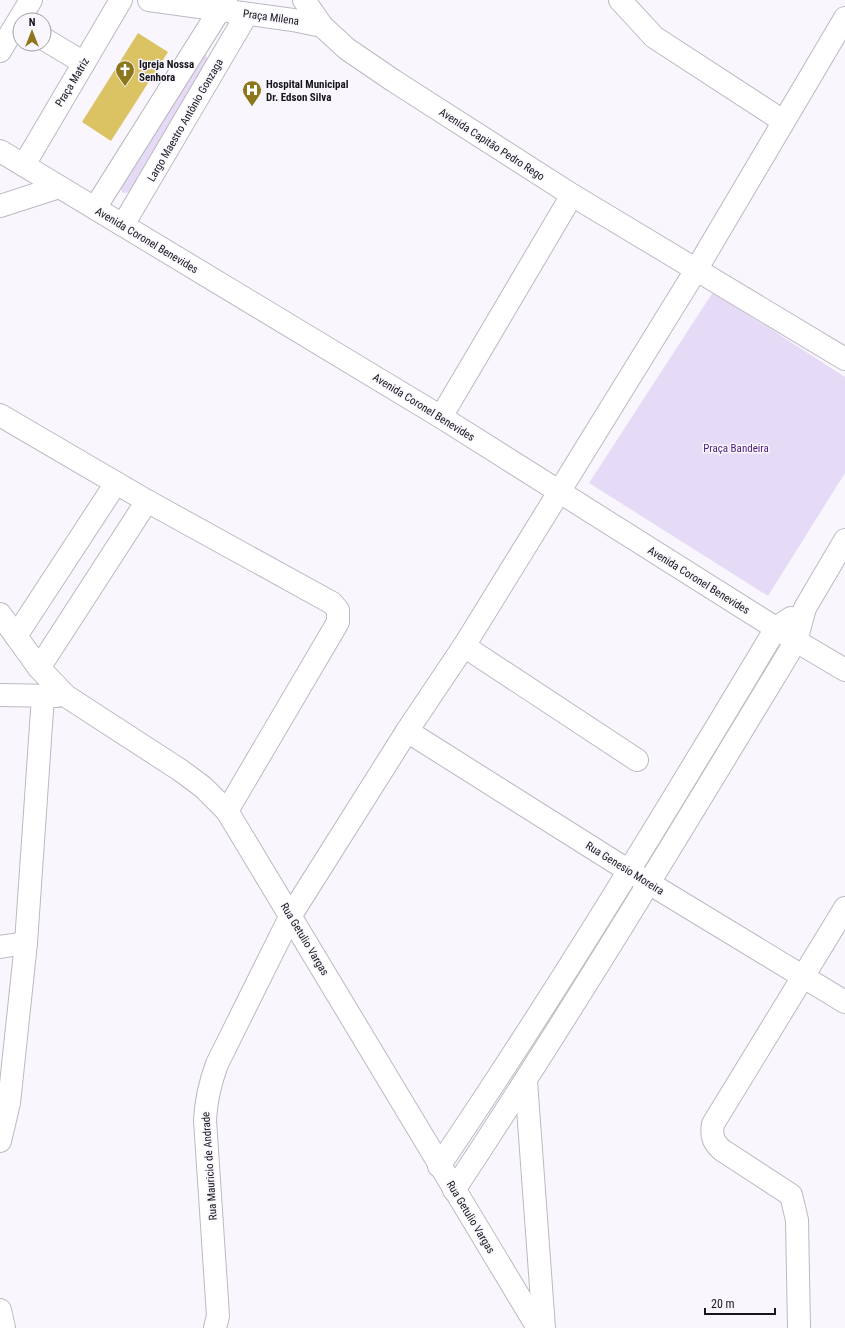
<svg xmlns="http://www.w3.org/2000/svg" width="845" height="1328" viewBox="0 0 845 1328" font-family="'Roboto Condensed',sans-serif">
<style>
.green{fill:#e5dbf7}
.building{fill:#dbc364}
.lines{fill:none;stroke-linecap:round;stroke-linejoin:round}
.minor-casing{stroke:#bcb9c1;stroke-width:24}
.tertiary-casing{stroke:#bcb9c1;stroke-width:24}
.secondary-casing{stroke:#bcb9c1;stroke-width:24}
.minor{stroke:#fff;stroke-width:22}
.tertiary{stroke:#fff;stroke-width:22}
.secondary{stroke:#fff;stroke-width:22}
.labels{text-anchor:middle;stroke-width:3;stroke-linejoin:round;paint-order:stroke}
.street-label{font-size:11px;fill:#171619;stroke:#f9f6fe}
.poi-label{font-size:11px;font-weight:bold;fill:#171619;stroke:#f9f6fe;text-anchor:start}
.park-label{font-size:11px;fill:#4e207d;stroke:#f9f6fe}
</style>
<rect width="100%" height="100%" fill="#f9f6fe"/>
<g class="green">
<polygon points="206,55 209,64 132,192 122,193 120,183 198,57"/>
<polygon points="713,292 845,377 845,473 768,596 589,483"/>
</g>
<polygon class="building" points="138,33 168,52 111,141 82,122"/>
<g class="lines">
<defs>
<g id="minor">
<polyline points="620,0 654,37 783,121"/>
<polyline points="0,206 59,187"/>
<polyline points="95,208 226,0"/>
<polyline points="123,225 247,14"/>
<polyline points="0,415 147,501 332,603 338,610 338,622 334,629 227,811"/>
<polyline points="441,417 572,195"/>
<polyline points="16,636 116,483"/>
<polyline points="464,646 637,760"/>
<polyline points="39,668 147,501"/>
<polyline points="0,695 57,696"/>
<polyline points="407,731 629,871 845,1002"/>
<polyline points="0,947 26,943"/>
<polyline points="0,1141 9,1103 26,943 43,696"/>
<polyline points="0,1310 4,1328"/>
<path d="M215 1328 218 1316 205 1120C206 1100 210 1083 217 1064L291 915"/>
<path d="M799 1328 797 1220 791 1195 722 1150C713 1142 711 1136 713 1124L845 908"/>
</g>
<g id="tertiary">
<polyline points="0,614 39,668 66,696 180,770 203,787 227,811 538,1328"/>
<polyline points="291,915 407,731 464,646 696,270 845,18"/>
<polyline points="526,1081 544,1328"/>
<path d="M439 1166C558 990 667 810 776 628L791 618"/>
<path d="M454 1190C573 1010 684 826 796 641L805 608 845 540"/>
</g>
<g id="secondary">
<polyline points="149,0 293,20 322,26"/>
<polyline points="304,0 322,26 347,49 394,81 572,195 845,359"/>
<polyline points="44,39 84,63"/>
<polyline points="0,51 31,0"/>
<polyline points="0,151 441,417 796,641 845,670"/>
<polyline points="24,165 121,0"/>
</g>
</defs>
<use href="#minor" class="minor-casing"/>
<use href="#tertiary" class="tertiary-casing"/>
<use href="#secondary" class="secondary-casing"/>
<use href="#minor" class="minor"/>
<use href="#tertiary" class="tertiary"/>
<use href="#secondary" class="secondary"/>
</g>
<defs>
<symbol id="church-pin" viewBox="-11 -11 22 30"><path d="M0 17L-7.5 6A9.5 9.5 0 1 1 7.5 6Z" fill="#8c771c" stroke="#f9f6fe"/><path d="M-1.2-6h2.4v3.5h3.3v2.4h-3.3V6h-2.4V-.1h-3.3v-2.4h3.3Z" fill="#fff"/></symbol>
<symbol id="hospital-pin" viewBox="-11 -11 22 30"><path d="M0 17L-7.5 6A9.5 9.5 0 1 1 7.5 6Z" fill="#8c771c" stroke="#f9f6fe"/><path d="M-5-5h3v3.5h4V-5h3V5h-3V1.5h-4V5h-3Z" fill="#fff"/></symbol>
</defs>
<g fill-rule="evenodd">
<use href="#church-pin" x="114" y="59" width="22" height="30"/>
<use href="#hospital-pin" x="241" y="79" width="22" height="30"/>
</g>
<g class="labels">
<g class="street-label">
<text transform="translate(271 17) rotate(8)" y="4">Praça Milena</text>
<text transform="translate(72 82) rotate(-59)" y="4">Praça Matriz</text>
<text transform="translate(185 120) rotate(-60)" y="4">Largo Maestro Antônio Gonzaga</text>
<text transform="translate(492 144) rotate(33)" y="4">Avenida Capitão Pedro Rego</text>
<text transform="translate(147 240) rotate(31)" y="4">Avenida Coronel Benevides</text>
<text transform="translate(424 407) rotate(32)" y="4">Avenida Coronel Benevides</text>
<text transform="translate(699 580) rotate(32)" y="4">Avenida Coronel Benevides</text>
<text transform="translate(625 868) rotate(32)" y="4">Rua Genesio Moreira</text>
<text transform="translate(305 939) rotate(59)" y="4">Rua Getulio Vargas</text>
<text transform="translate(209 1166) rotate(-94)" y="4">Rua Mauricio de Andrade</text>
<text transform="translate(471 1217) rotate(59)" y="4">Rua Getulio Vargas</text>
</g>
<g class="poi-label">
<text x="139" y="68">Igreja Nossa<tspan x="139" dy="13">Senhora</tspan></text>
<text x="266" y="88">Hospital Municipal<tspan x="266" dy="13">Dr. Edson Silva</tspan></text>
</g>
<g class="park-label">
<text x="736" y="452">Praça Bandeira</text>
</g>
</g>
<g transform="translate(32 32)"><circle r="19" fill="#f9f6fe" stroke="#9f9ca2"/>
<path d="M0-3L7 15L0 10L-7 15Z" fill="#8c771c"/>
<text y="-6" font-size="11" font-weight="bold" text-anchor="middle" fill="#171619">N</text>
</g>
<path d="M705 1308v6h70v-6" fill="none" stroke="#171619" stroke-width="2"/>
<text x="711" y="1308" font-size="12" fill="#171619" stroke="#f9f6fe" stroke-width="3" paint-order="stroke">20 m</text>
</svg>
